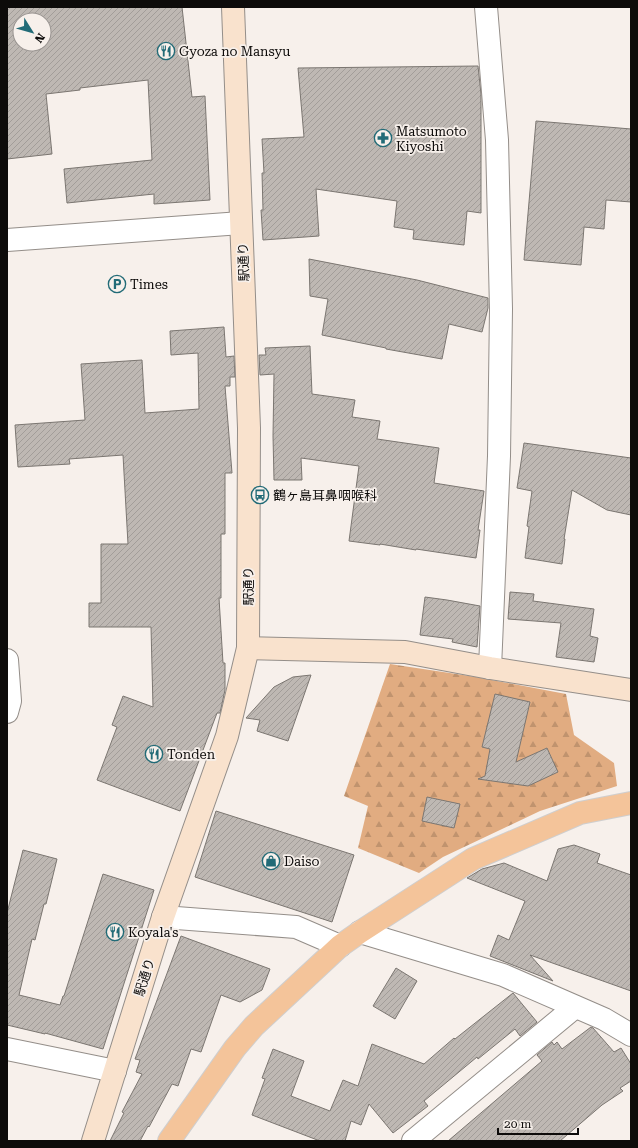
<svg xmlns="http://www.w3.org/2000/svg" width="638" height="1148" viewBox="0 0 638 1148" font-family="'Roboto Serif','Noto Sans JP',serif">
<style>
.forest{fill:url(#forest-firs)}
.building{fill:url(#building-hatch);stroke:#7b7671;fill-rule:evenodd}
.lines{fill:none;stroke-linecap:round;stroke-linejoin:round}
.street-casing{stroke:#948e89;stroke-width:24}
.secondary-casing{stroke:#948e89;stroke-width:24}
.primary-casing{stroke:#cfcece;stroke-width:24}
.street{stroke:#fff;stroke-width:22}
.secondary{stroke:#f9e2cd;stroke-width:22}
.primary{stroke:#f4c49a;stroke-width:22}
.labels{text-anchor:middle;stroke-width:3.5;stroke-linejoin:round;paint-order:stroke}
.poi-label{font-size:13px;fill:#0d0b0a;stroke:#f7f0eb;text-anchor:start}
.street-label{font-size:13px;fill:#0d0b0a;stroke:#f7f0eb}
</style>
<defs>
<pattern id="forest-firs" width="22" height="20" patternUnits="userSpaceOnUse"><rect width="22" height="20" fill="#e1ac81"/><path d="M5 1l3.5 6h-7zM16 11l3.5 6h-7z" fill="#c0936e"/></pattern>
<pattern id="building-hatch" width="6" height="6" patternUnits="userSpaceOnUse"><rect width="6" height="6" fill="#beb8b3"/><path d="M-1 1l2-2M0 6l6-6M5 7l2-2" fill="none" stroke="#a29d99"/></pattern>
</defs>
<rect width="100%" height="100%" fill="#f7f0eb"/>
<polygon class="forest" points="390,664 476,677 566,694 574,735 614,763 617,786 540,811 443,857 419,873 358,848 368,806 344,796"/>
<g class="building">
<path d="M7 7H182L192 97 205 96 210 200 154 204V194L67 203 64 169 152 160 148 80 80 88V90L46 94 52 154 7 159ZM20 20H44V44H20Z"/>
<polygon points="478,66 481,94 481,213 467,211 464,245 413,239 414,230 394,227 397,201 316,189 319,236 263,240 261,210 263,210 262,173 264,173 262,139 304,137 298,68"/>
<polygon points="536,121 631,129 631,202 606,200 604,229 584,227 581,265 524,260"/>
<polygon points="309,259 417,280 488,298 488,308 482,332 449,324 442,359 386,349 386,348 322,335 328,299 310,296"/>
<polygon points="224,327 226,357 234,356 235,377 230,377 230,386 225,386 232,473 225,473 225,534 221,534 221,598 219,598 223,663 225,663 225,690 220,713 217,713 180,811 97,780 117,727 112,725 123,696 153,707 151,627 89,627 89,603 101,603 101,544 128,544 123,455 69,459 70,464 18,467 15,425 85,420 81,364 142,360 145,413 199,409 198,353 171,355 170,331"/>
<polygon points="310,346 312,394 355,400 352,417 380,421 377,439 439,448 434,483 484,491 478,530 480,530 476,558 416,549 416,550 380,544 380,545 349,541 359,466 301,458 302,480 274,480 273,436 274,374 260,375 259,355 266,355 265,348"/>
<polygon points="524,443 631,458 631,515 607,510 572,490 564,539 565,539 562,564 525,558 529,527 527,526 532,491 517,488"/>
<polygon points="510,592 534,594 533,601 594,609 590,636 598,638 594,662 556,657 561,623 508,619"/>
<polygon points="425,597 447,600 480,606 477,647 452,642 453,639 420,635"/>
<polygon points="311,675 288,741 257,731 260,720 246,718 274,687 293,677"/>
<polygon points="495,694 530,702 516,762 547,748 558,772 528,786 478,779 485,776 490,749 482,747"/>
<polygon points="427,797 460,804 454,828 422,821"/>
<polygon points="216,811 354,855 332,922 195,877"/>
<polygon points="574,845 600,854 597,863 631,875 631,991 530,955 553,981 490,956 498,935 509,940 525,901 467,878 482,869 504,863 547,881 558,849"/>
<polygon points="23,850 57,859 46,904 44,904 35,940 32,939 19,995 60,1005 63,996 64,996 103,874 154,890 103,1049 45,1033 45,1034 7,1025 7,913"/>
<polygon points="181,936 270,969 262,990 240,1002 221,995 201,1052 191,1049 178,1086 172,1084 149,1127 148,1126 140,1141 110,1141 124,1113 122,1112 142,1074 136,1072 140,1060 135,1059"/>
<polygon points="396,968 417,981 395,1019 373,1006"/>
<polygon points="513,993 537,1022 520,1036 515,1029 478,1059 477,1057 424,1101 428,1106 393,1133 369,1104 361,1125 351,1121 345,1141 320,1141 252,1115 265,1079 262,1078 273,1049 304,1061 291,1096 330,1111 343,1080 358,1086 372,1044 424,1064 454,1038 455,1039"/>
<polygon points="591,1027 593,1028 614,1052 621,1048 631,1064 631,1081 620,1088 623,1091 602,1105 560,1141 448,1141 542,1061 537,1055 552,1042 554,1045 557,1042 562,1049"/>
</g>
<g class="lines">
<defs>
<g id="street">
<polyline points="486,7 497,140 501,309 499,456 490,668"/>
<polyline points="7,240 241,223"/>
<polyline points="7,660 10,701 7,712"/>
<polyline points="163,917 296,927 340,946"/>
<polyline points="360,932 503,975 604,1019 631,1035"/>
<polyline points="7,1049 115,1071"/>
<polyline points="413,1141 575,1007"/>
</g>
<g id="secondary">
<polyline points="248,648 405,652 490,668 631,690"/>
<polyline points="93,1141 163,917 227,736 248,648 249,428 233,7"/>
</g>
<polyline id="primary" points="169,1141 235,1048 254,1026 340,946 360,932 473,859 580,813 631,803"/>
</defs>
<use href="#street" class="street-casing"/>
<use href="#secondary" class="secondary-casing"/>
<use href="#primary" class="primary-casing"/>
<use href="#street" class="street"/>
<use href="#secondary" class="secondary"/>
<use href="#primary" class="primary"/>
</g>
<defs>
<symbol id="restaurant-ring" viewBox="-11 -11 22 22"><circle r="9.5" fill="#f7f0eb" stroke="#226b77" stroke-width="1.5"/><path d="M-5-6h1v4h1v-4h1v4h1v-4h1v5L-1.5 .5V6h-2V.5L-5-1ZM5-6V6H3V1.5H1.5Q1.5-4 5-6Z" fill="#226b77"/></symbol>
<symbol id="pharmacy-ring" viewBox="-11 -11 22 22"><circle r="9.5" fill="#f7f0eb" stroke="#226b77" stroke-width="1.5"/><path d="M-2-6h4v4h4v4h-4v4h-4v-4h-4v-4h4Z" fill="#226b77"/></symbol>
<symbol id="parking-ring" viewBox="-11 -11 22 22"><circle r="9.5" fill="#f7f0eb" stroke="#226b77" stroke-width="1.5"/><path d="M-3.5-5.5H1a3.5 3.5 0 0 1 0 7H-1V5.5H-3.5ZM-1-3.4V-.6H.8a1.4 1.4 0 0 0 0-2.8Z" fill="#226b77"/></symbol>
<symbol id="bus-ring" viewBox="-11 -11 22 22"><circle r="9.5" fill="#f7f0eb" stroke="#226b77" stroke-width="1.5"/><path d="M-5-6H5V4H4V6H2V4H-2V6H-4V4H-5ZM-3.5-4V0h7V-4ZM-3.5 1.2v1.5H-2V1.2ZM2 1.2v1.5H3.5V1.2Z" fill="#226b77"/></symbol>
<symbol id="shop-ring" viewBox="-11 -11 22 22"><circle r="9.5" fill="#f7f0eb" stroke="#226b77" stroke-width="1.5"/><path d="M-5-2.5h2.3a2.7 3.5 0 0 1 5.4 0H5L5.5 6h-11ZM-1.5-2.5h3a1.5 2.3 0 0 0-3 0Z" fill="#226b77"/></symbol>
</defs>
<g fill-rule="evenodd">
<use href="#restaurant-ring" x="156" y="41" width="20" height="20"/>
<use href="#pharmacy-ring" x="373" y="128" width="20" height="20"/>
<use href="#parking-ring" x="107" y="274" width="20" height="20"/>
<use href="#bus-ring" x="250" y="485" width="20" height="20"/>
<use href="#restaurant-ring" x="144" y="744" width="20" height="20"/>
<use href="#shop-ring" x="261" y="851" width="20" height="20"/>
<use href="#restaurant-ring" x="105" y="922" width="20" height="20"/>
</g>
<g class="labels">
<g class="poi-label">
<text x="179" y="56">Gyoza no Mansyu</text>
<text x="396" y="136">Matsumoto<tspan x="396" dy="15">Kiyoshi</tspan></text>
<text x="130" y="289">Times</text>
<text x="273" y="500">鶴ヶ島耳鼻咽喉科</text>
<text x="167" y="759">Tonden</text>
<text x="284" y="866">Daiso</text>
<text x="128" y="937">Koyala's</text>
</g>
<g class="street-label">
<text transform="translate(243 262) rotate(-92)" y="5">駅通り</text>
<text transform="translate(248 586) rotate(-90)" y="5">駅通り</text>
<text transform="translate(144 977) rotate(-73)" y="5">駅通り</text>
</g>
</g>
<rect width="638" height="1148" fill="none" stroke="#0d0b0a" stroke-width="16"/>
<g transform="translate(32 32) rotate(127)"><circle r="19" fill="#f7f0eb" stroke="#999491"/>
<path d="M0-3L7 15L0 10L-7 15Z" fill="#226b77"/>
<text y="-6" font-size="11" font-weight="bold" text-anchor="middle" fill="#0d0b0a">N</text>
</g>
<path d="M498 1128v6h80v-6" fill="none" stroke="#0d0b0a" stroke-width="2"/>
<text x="504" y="1128" font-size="12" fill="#0d0b0a" stroke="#f7f0eb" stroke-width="3" paint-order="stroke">20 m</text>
</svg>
